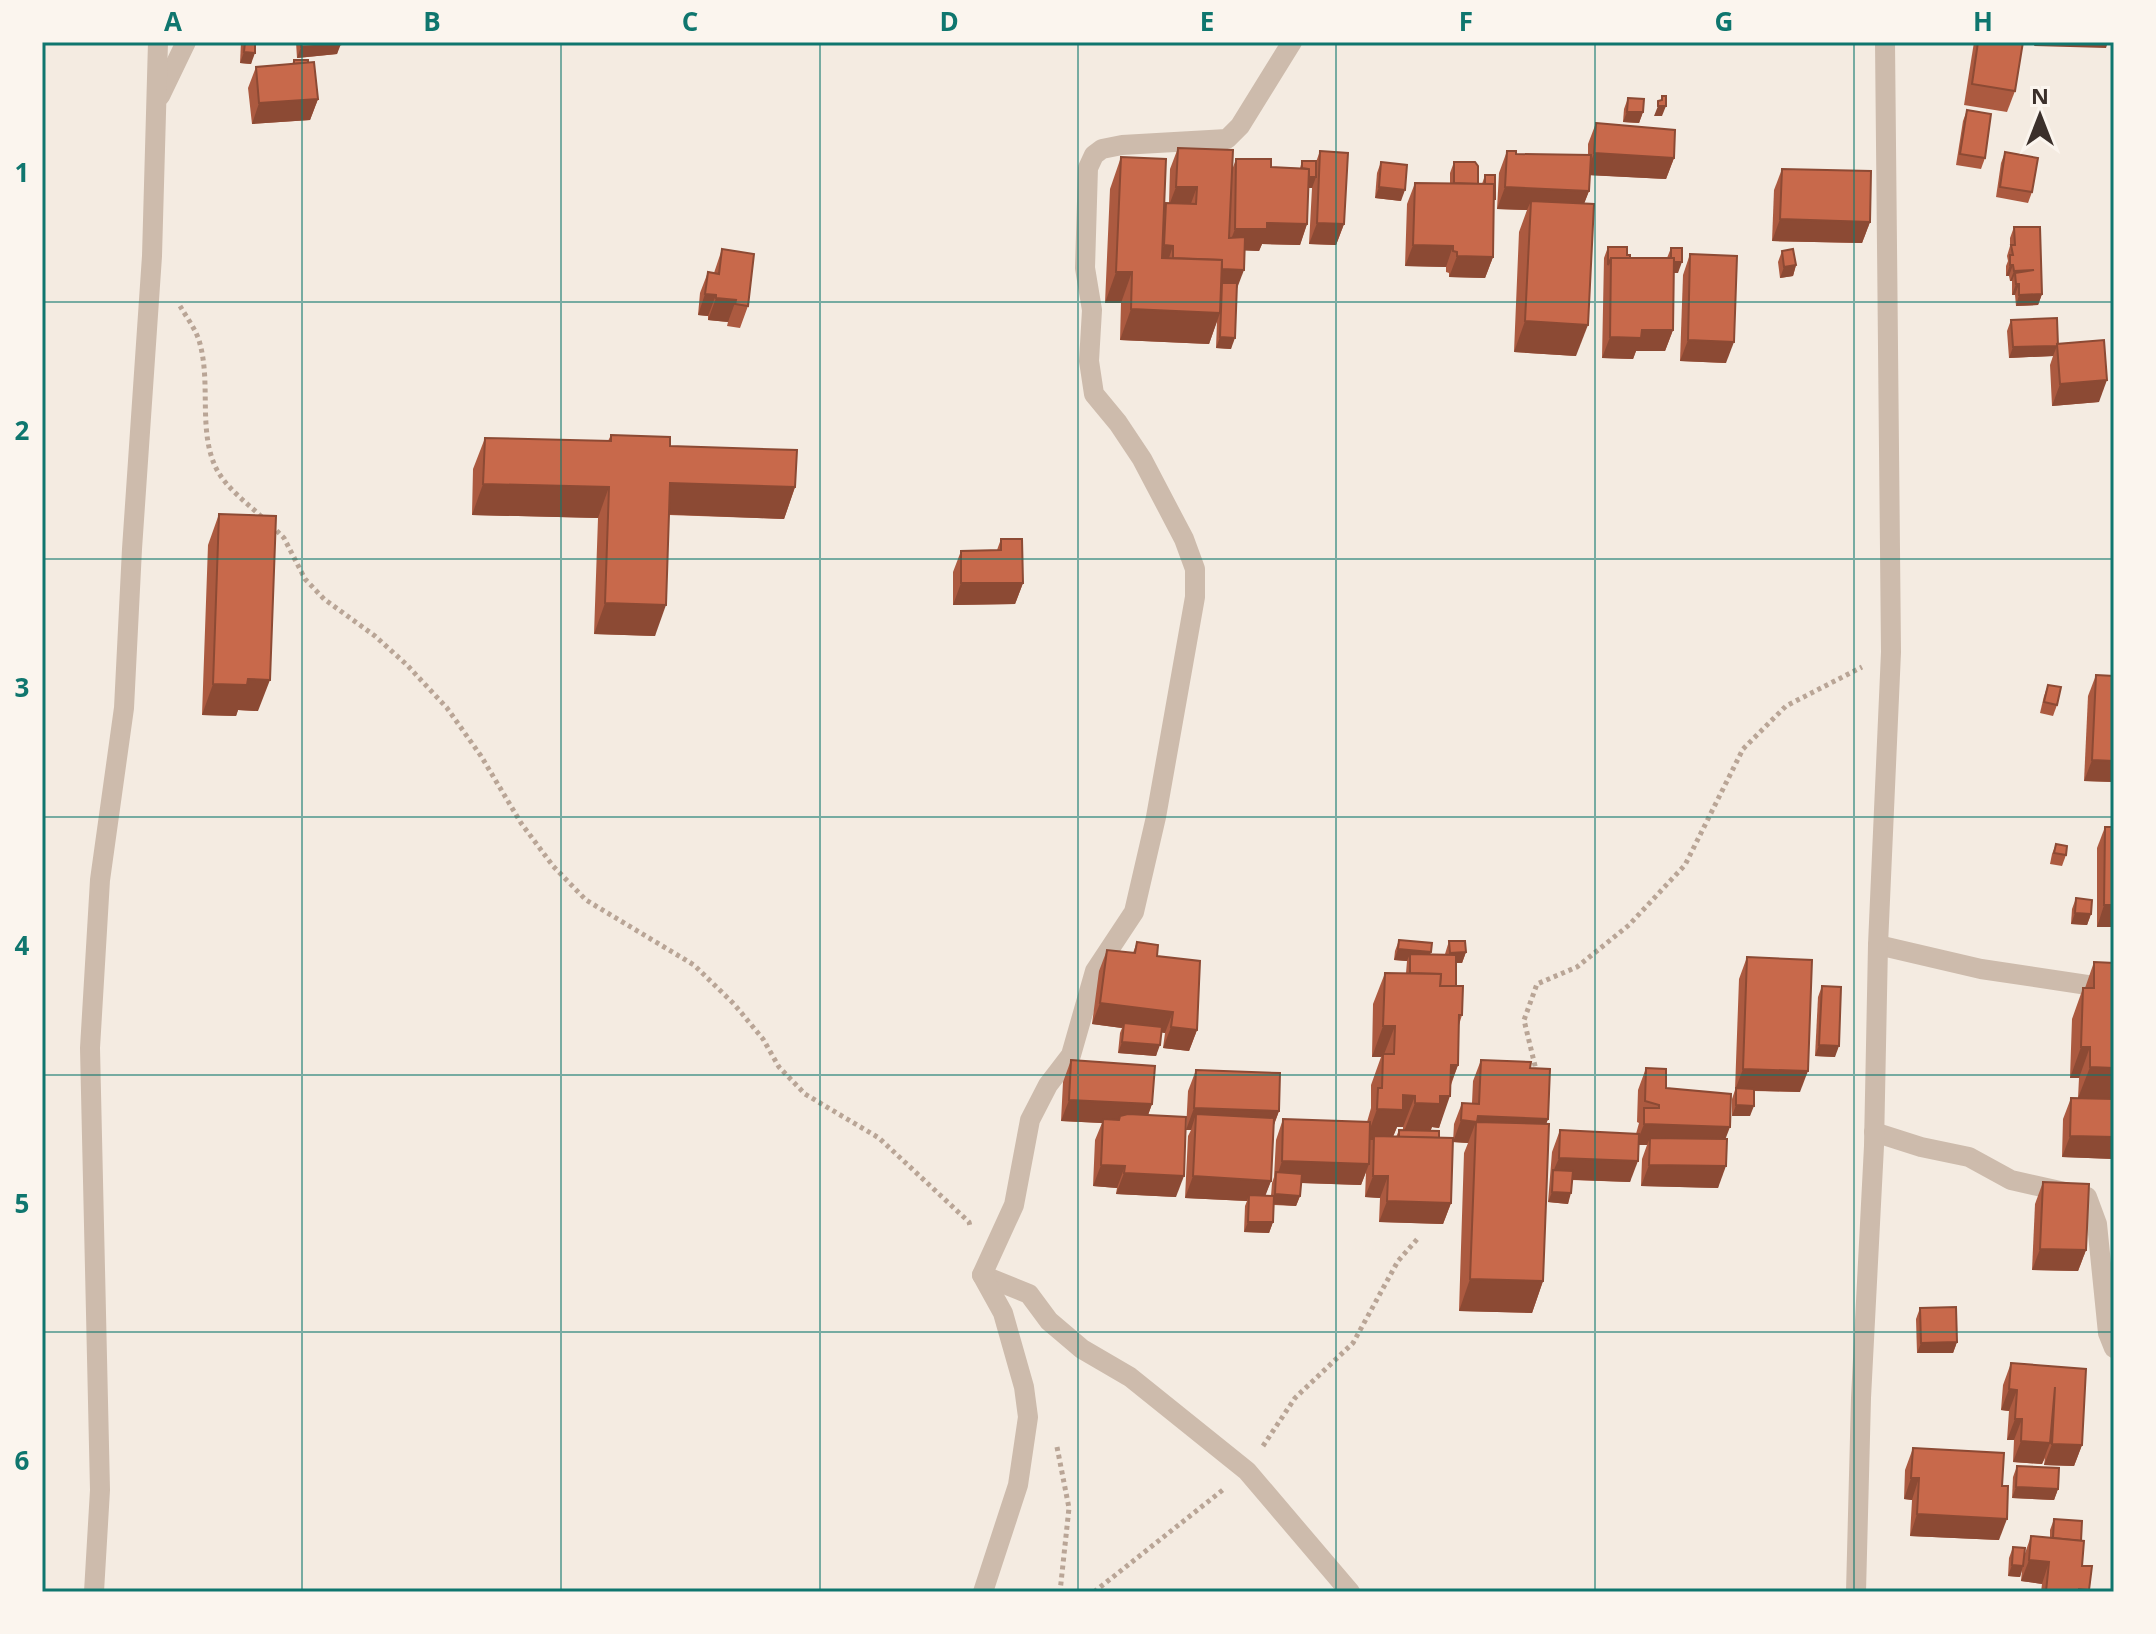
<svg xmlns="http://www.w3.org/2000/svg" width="2156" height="1634" viewBox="0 0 2156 1634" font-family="'Open Sans',sans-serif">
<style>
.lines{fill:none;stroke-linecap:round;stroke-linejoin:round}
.path{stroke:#b9a596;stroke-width:5;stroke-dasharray:4 4;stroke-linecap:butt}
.minor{stroke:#cdbbac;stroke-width:20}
.wall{fill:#ac5a40;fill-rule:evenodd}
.shaded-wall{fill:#8c4a34}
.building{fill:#c8694b;stroke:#8c4a34;stroke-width:2}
.grid{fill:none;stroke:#0f766e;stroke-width:2;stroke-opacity:0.55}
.neatline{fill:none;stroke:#0f766e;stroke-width:3}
.grid-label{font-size:26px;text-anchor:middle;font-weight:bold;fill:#0f766e}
</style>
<rect width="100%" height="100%" fill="#f4ebe1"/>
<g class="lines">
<g class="path">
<path d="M180 306C187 318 197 331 200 344 211 384 198 431 216 468 226 488 247 503 263 518"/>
<polyline points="271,525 284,538 305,579 324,599 375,636 407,665 447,708 481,756 521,823 553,866 586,900 694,965 734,1004 763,1039 779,1067 805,1094 879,1138 969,1222 970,1226"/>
<polyline points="1537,1074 1524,1020 1537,984 1577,967 1629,925 1685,865 1743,749 1786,706 1862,667"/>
<polyline points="1263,1446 1295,1398 1353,1343 1398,1261 1419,1237"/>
<polyline points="1057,1447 1069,1508 1060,1592"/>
<polyline points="1094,1592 1224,1489"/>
</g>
<g class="minor">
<polyline points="160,96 186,42"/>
<polyline points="1878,945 1981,969 2114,989"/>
<polyline points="1874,1132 1921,1147 1969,1157 2011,1180 2087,1197 2097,1224 2108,1333 2114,1348"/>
<polyline points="982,1275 1029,1294 1049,1321 1082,1349 1130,1377 1247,1471 1350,1592"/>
<polyline points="94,1592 100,1490 90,1048 100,880 124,708 132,549 152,256 158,42"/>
<polyline points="983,1592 1018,1485 1028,1417 1024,1387 1003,1313 982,1275 1014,1205 1030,1120 1048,1085 1071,1055 1095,971 1134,912 1156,817 1195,597 1195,569 1184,539 1142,459 1118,423 1094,394 1089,361 1092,310 1085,268 1088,168 1094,155 1102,149 1122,145 1227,139 1240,126 1292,42"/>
<polyline points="1856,1592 1861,1398 1874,1146 1878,945 1891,652 1885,42"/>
</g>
</g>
<g class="wall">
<polygon points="241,42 255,42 251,64 240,63"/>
<polygon points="296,42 340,42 337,54 297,58"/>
<polygon points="1974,42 1978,42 2015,91 2007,112 1964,105"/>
<polygon points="294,60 318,99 310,120 252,124 248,88 256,67 292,64"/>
<polygon points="1628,98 1643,112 1639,123 1623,122 1624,109"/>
<polygon points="1967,110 1985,158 1981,169 1956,165 1963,121"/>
<polygon points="1596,123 1674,158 1666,179 1590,175 1589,191 1584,203 1576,356 1514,352 1519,232 1527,210 1497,209 1499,173 1507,151 1516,154 1588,155 1588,144"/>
<polygon points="1178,148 1232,170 1236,159 1271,167 1300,168 1302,161 1316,162 1320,151 1344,224 1336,245 1309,244 1312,188 1308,188 1307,224 1300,245 1262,244 1259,251 1245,250 1237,289 1231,349 1216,348 1217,321 1209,344 1120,340 1121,303 1105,303 1110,189 1121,157 1164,210 1166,203 1169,203 1170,169"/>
<polygon points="2005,152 2032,192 2028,203 1996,197 2001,163"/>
<polygon points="1381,162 1401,201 1375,198 1377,173"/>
<polygon points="1454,162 1478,184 1482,184 1485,175 1494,202 1493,257 1485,278 1449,277 1449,273 1446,272 1446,267 1405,266 1407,204 1415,183 1450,183 1450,173"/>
<polygon points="1782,169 1870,222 1862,243 1772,241 1774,190"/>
<polygon points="2014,227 2042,294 2038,305 2016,306 2015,295 2012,295 2012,281 2010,281 2009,276 2006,276 2006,266 2008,261 2007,256 2010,246 2010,238"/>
<polygon points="1608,247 1627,255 1630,258 1667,258 1671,248 1678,273 1674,273 1673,330 1665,351 1636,351 1633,359 1602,358 1604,258"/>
<polygon points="722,249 748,306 740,328 727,326 728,322 708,320 708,316 698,315 700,293 708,272 714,273"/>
<polygon points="1782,251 1796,265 1793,276 1780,278 1778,262"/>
<polygon points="1690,254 1726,363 1680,361 1683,275"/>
<polygon points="2011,320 2058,344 2099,402 2052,406 2050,365 2053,356 2009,358 2007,331"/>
<polygon points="611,435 670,446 795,487 784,519 669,515 655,636 594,634 598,518 472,515 473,469 485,438 608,441"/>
<polygon points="219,514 258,711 238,710 236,716 202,715 208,545"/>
<polygon points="1001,539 1023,583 1015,604 953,605 953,572 961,551 997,550"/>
<polygon points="2096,675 2114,676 2114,782 2084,781 2088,696"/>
<polygon points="2048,685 2057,705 2053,716 2040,713 2044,696"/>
<polygon points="2105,827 2114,927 2097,927 2097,848"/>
<polygon points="2056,844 2066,855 2062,866 2050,864 2052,854"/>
<polygon points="2076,898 2091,914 2087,925 2071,924 2072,909"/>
<path d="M1399 940 1431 954H1445L1449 941 1466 952 1462 963H1456V986L1462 1015 1459 1025 1458 1065 1451 1085 1439 1128 1432 1127 1430 1131 1439 1138 1451 1203 1443 1224 1379 1222 1380 1198 1365 1197 1366 1172 1361 1185 1301 1183 1300 1196 1296 1206 1274 1205 1273 1222 1269 1233 1244 1232 1245 1206 1247 1201 1185 1198 1188 1136 1191 1130H1186L1188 1091 1196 1070 1279 1111 1274 1125 1271 1181 1265 1195 1271 1196 1272 1183 1274 1177 1276 1140 1283 1119 1367 1122 1371 1108V1085L1381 1057H1372L1373 1004 1385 973H1406L1407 961 1394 960 1395 951ZM1397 1127H1403V1130H1399L1396 1137H1393Z"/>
<polygon points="1137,942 1157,956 1197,1030 1189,1051 1163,1048 1165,1033 1162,1032 1156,1056 1118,1053 1120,1033 1122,1028 1092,1024 1099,971 1107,950 1133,953"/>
<polygon points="1747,957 1800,1092 1754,1091 1750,1116 1732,1116 1732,1099 1735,1090 1739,979"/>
<polygon points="2094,962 2114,1159 2062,1157 2063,1119 2071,1098 2078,1098 2079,1078 2070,1078 2072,1019 2083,988 2085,988"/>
<polygon points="1822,986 1835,1057 1815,1056 1818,997"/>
<polygon points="1071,1060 1152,1104 1148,1115 1176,1197 1116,1194 1117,1188 1093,1186 1095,1140 1102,1123 1061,1121 1063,1082"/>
<polygon points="1481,1060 1530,1068 1548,1119 1546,1124 1543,1281 1532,1313 1459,1311 1464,1153 1468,1143 1453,1142 1454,1124 1462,1103 1472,1103 1473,1081"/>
<polygon points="1646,1068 1666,1088 1726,1139 1718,1188 1641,1186 1642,1159 1647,1145 1639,1145 1630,1182 1572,1180 1568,1204 1548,1202 1552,1152 1560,1130 1636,1134 1639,1123 1637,1122 1638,1090"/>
<polygon points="2043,1182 2086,1250 2078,1271 2032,1270 2035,1204"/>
<polygon points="1920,1308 1957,1342 1953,1353 1917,1353 1916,1319"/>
<polygon points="2011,1363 2082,1445 2074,1466 2044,1465 2045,1458 2042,1464 2013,1462 2014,1440 2007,1440 2009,1411 2001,1410 2003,1385"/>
<polygon points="1913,1448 2002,1486 1999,1540 1910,1536 1912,1500 1904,1499 1905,1470"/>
<polygon points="2017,1466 2058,1489 2054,1500 2012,1498 2013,1477"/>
<polygon points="2054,1519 2081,1541 2082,1566 2089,1590 2088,1592 2041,1592 2042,1584 2021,1581 2022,1570 2020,1577 2008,1576 2009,1558 2013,1547 2024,1556 2031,1536 2050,1538 2050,1530"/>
</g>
<g class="shaded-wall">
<polygon points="2036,42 2108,42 2106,48 2034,46"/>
<polygon points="341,44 337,54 297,58 301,47"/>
<polygon points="244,52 255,53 251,64 240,63"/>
<polygon points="318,99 310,120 252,124 259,103"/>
<polygon points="1658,106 1666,106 1662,116 1654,116"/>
<polygon points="1627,112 1643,112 1639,123 1623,122"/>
<polygon points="1594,153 1674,158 1666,179 1586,175"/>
<polygon points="1302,176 1316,177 1312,188 1298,187"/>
<polygon points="1176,187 1197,187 1189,209 1168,208"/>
<polygon points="1379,187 1405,190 1401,201 1375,198"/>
<polygon points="1505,187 1589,191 1581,212 1531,201 1527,210 1497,209"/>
<polygon points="1780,219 1870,222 1862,243 1772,241"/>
<polygon points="1267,223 1307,224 1300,245 1262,244 1259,251 1227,250 1235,229"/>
<polygon points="1317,223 1344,224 1336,245 1309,244"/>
<polygon points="1164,245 1173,246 1166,267 1156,266"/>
<polygon points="1413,245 1453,246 1446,267 1405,266"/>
<polygon points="1457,256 1493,257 1485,278 1449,277"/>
<polygon points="1671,262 1682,262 1678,273 1667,273"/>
<polygon points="1796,265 1793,276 1780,278 1784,267"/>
<polygon points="2010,265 2013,265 2009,276 2006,276"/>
<polygon points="1173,268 1244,270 1236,291"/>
<polygon points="2034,270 2015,273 2012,281 2010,281 2014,271"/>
<polygon points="1116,272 1132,272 1121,303 1105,303"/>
<polygon points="2016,284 2019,284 2015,295 2012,295"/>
<polygon points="705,294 716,295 708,316 698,315"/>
<polygon points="2042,294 2038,305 2016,306 2019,295"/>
<polygon points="716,298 736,300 728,322 708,320"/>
<polygon points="1131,309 1220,313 1209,344 1120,340"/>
<polygon points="1525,321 1588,325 1576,356 1514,352"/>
<polygon points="1642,330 1673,330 1665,351 1636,351 1633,359 1602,358 1610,337"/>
<polygon points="1220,337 1235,338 1231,349 1216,348"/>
<polygon points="1688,340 1734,342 1726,363 1680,361"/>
<polygon points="2057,346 2053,356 2009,358 2013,347"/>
<polygon points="2107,380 2099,402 2052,406 2060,384"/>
<polygon points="670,483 795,487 784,519 659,514"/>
<polygon points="483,484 609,487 598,518 472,515"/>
<polygon points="961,583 1023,583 1015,604 953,605"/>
<polygon points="605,603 666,605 655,636 594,634"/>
<polygon points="248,679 270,680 258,711 238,710 236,716 202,715 213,684"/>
<polygon points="2092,760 2114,761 2114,782 2084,781"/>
<polygon points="2104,905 2114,905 2114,927 2097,927"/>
<polygon points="2075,913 2091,914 2087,925 2071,924"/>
<polygon points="1398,949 1431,952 1428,963 1410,954 1407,961 1394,960"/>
<polygon points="1466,952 1462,963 1446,963 1450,953"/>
<polygon points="1100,1003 1173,1012 1165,1033 1124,1028 1124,1023 1122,1028 1092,1024"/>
<polygon points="1383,1026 1395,1026 1383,1057 1383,1054 1381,1057 1372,1057"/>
<polygon points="1171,1027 1197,1030 1189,1051 1163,1048"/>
<polygon points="1122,1042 1160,1045 1156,1056 1118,1053"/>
<polygon points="1819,1045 1839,1046 1835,1057 1815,1056"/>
<polygon points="2081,1047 2090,1047 2079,1078 2070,1078"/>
<polygon points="1451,1065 1458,1065 1446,1096 1450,1096 1439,1128 1432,1127 1429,1135 1403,1134 1415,1103"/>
<polygon points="2090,1067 2114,1068 2114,1099 2078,1098"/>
<polygon points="1743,1069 1808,1071 1800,1092 1735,1090"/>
<polygon points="1403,1095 1415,1096 1403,1127 1397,1127 1391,1141 1374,1136 1373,1140 1366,1140 1377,1109"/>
<polygon points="1069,1100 1152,1104 1144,1126 1120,1116 1117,1124 1103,1119 1102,1123 1061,1121"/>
<polygon points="1736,1105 1754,1106 1750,1116 1732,1116"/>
<polygon points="1194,1108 1279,1111 1271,1132 1196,1114 1191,1130 1186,1130"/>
<polygon points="1478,1116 1548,1119 1540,1140 1476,1122 1468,1143 1453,1142 1461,1120"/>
<polygon points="1644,1124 1730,1127 1722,1148 1650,1138 1647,1145 1636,1145"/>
<polygon points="2070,1136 2114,1137 2114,1159 2062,1157"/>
<polygon points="1559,1158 1638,1161 1630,1182 1553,1179 1553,1172"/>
<polygon points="1282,1161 1369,1164 1361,1185 1275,1182"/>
<polygon points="1101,1165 1125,1166 1117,1188 1093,1186"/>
<polygon points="1649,1165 1726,1166 1718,1188 1641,1186"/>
<polygon points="1124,1173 1184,1176 1176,1197 1116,1194"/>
<polygon points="1193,1176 1271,1181 1263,1202 1249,1195 1247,1201 1185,1198"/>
<polygon points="1373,1176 1388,1176 1380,1198 1365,1197"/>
<polygon points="1552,1192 1571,1193 1568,1204 1548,1202"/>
<polygon points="1275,1194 1300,1196 1296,1206 1271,1204"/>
<polygon points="1387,1201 1451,1203 1443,1224 1379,1222"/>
<polygon points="1248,1222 1273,1222 1269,1233 1244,1232"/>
<polygon points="2040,1249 2086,1250 2078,1271 2032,1270"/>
<polygon points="1470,1279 1543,1281 1532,1313 1459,1311"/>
<polygon points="1957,1342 1953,1353 1917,1353 1921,1343"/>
<polygon points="2009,1389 2017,1390 2009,1411 2001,1410"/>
<polygon points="2015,1419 2022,1419 2014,1440 2007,1440"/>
<polygon points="2021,1441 2050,1443 2042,1464 2013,1462"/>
<polygon points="2052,1444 2082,1445 2074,1466 2044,1465"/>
<polygon points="1911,1478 1919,1478 1912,1500 1904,1499"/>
<polygon points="2016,1487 2058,1489 2054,1500 2012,1498"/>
<polygon points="1917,1514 2007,1519 1999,1540 1910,1536"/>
<polygon points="2029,1560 2049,1562 2042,1584 2021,1581"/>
<polygon points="2012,1565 2023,1566 2020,1577 2008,1576"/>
</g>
<g class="building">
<polygon points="245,42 255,42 255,53 244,52"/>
<polygon points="301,42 340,42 341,44 301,47"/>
<polygon points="1978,42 2023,42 2015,91 1972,84"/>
<polygon points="294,60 308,60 308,63 294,64"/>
<polygon points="314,62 318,99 259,103 256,67"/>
<polygon points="1662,96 1666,96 1666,106 1658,106 1658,101 1662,100"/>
<polygon points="1628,98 1644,99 1643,112 1627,112"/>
<polygon points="1967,110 1991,114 1985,158 1960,154"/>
<polygon points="1596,123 1675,130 1674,158 1594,153"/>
<polygon points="1178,148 1233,150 1229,238 1245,237 1244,270 1222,269 1222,260 1173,258 1173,246 1164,245 1166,203 1196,204 1197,187 1176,187"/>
<polygon points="1320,151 1348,153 1344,224 1317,223"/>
<polygon points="1507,151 1516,151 1516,154 1591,155 1589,191 1505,187"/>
<polygon points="2005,152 2038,158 2032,192 2000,187"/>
<polygon points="1121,157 1166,159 1162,258 1222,260 1220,313 1131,309 1132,272 1116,272"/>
<polygon points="1236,159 1271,159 1271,167 1309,169 1307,224 1267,223 1267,229 1235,229"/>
<polygon points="1302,161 1316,161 1316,177 1309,177 1309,169 1302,168"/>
<polygon points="1381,162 1407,165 1405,190 1379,187"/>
<polygon points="1454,162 1475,162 1478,166 1478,184 1454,183"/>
<polygon points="1782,169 1871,171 1870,222 1780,219"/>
<polygon points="1485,175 1495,175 1495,199 1494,199 1494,184 1485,184"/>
<polygon points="1415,183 1494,184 1493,257 1457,256 1457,252 1453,251 1453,246 1413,245"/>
<polygon points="1531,201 1594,204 1588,325 1525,321"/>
<polygon points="2014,227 2040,227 2042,294 2019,295 2019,284 2016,284 2015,273 2034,270 2014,271 2013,265 2010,265 2010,255 2013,255 2011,245 2015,245"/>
<polygon points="1608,247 1627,247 1627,255 1630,255 1630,258 1611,258 1608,265"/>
<polygon points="1671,248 1682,248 1682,262 1674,262 1674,258 1671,258"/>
<polygon points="722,249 754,254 748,306 735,304 736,300 716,298 716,295 705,294 708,272 719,274"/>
<polygon points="1793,249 1796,265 1784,267 1782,251"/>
<polygon points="1690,254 1737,256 1734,342 1688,340"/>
<polygon points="1611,258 1674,258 1673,330 1642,330 1641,338 1610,337"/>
<polygon points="1222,283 1237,283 1235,338 1220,337"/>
<polygon points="2057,318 2058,346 2013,347 2011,320"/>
<polygon points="2104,340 2107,380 2060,384 2057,344"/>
<polygon points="611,435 670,437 670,446 797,450 795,487 670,483 666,605 605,603 609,487 483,484 485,438 611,441"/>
<polygon points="219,514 276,516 270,680 248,679 247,685 213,684"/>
<polygon points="1001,539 1022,539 1023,583 961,583 961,551 1001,550"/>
<polygon points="2096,675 2114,676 2114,761 2092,760"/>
<polygon points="2048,685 2061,687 2057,705 2044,702"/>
<polygon points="2105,827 2114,827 2114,905 2104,905"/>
<polygon points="2056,844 2067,846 2066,855 2054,853"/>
<polygon points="2076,898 2092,900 2091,914 2075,913"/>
<polygon points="1399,940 1432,943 1431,952 1398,949"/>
<polygon points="1449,941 1465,941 1466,952 1450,953"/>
<polygon points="1137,942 1158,945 1157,956 1200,961 1197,1030 1171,1027 1173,1012 1100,1003 1107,950 1135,953"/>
<polygon points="1410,954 1456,955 1456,986 1440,986 1441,974 1410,973"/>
<polygon points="1747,957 1812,960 1808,1071 1743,1069"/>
<polygon points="2094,962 2114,963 2114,1068 2090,1067 2090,1047 2081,1047 2083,988 2094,988"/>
<polygon points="1385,973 1441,974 1440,986 1463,986 1462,1015 1459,1015 1458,1065 1451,1065 1450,1096 1440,1096 1440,1104 1415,1103 1415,1096 1403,1095 1403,1110 1377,1109 1378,1088 1382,1088 1383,1054 1394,1054 1395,1026 1383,1026"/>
<polygon points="1822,986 1841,987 1839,1046 1819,1045"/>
<polygon points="1124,1023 1162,1027 1160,1045 1122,1042"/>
<polygon points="1071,1060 1155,1066 1152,1104 1069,1100"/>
<polygon points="1481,1060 1531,1062 1530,1068 1550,1069 1548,1119 1478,1116 1477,1122 1461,1120 1462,1103 1479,1104"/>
<polygon points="1646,1068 1666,1069 1666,1088 1731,1094 1730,1127 1644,1124 1644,1108 1659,1108 1659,1105 1645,1101"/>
<polygon points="1196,1070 1280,1073 1279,1111 1194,1108"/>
<polygon points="1736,1088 1754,1089 1754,1106 1736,1105"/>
<polygon points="2071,1098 2114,1099 2114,1137 2070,1136"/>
<polygon points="1128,1114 1186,1117 1184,1176 1124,1173 1125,1166 1101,1165 1103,1119 1119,1120 1120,1116"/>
<polygon points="1196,1114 1274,1118 1271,1181 1193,1176"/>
<polygon points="1283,1119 1370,1122 1369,1164 1282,1161"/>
<polygon points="1476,1122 1549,1124 1543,1281 1470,1279"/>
<polygon points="1399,1130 1439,1131 1439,1138 1399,1137"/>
<polygon points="1560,1130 1639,1134 1638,1161 1559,1158"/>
<polygon points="1374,1136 1453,1138 1451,1203 1387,1201 1388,1176 1373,1176"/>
<polygon points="1650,1138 1727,1139 1726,1166 1649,1165"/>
<polygon points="1553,1170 1573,1171 1571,1193 1552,1192"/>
<polygon points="1276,1172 1302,1174 1300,1196 1275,1194"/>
<polygon points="2043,1182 2089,1184 2086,1250 2040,1249"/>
<polygon points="1249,1195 1274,1196 1273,1222 1248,1222"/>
<polygon points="1956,1307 1957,1342 1921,1343 1920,1308"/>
<polygon points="2011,1363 2086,1369 2082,1445 2052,1444 2055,1387 2050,1443 2021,1441 2022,1419 2015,1419 2017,1390 2009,1389"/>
<polygon points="1913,1448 2004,1453 2002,1486 2008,1486 2007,1519 1917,1514 1919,1478 1911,1478"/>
<polygon points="2017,1466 2059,1468 2058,1489 2016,1487"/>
<polygon points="2054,1519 2082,1521 2081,1541 2053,1538"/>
<polygon points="2031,1536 2084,1541 2082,1566 2092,1566 2089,1590 2079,1589 2079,1592 2046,1592 2049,1562 2029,1560"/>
<polygon points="2013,1547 2025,1548 2023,1566 2012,1565"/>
</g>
<path class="grid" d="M302 42V1592M561 42V1592M820 42V1592M1078 42V1592M1336 42V1592M1595 42V1592M1854 42V1592M42 302H2114M42 559H2114M42 817H2114M42 1075H2114M42 1332H2114"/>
<rect width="2156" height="1634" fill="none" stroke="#fbf5ee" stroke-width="88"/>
<g transform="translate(2040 116)" stroke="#fbf5ee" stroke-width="6" paint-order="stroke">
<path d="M0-6L14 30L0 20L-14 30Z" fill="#3b302b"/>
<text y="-12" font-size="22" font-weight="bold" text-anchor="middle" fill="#3b302b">N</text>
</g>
<rect x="44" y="44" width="2068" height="1546" class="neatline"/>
<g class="grid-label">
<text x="173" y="31">A</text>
<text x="432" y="31">B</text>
<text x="690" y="31">C</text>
<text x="949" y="31">D</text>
<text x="1207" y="31">E</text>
<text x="1466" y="31">F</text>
<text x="1724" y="31">G</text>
<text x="1983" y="31">H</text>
<text x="22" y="182">1</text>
<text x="22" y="440">2</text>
<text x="22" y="697">3</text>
<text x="22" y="955">4</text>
<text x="22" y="1213">5</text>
<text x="22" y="1470">6</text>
</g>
</svg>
